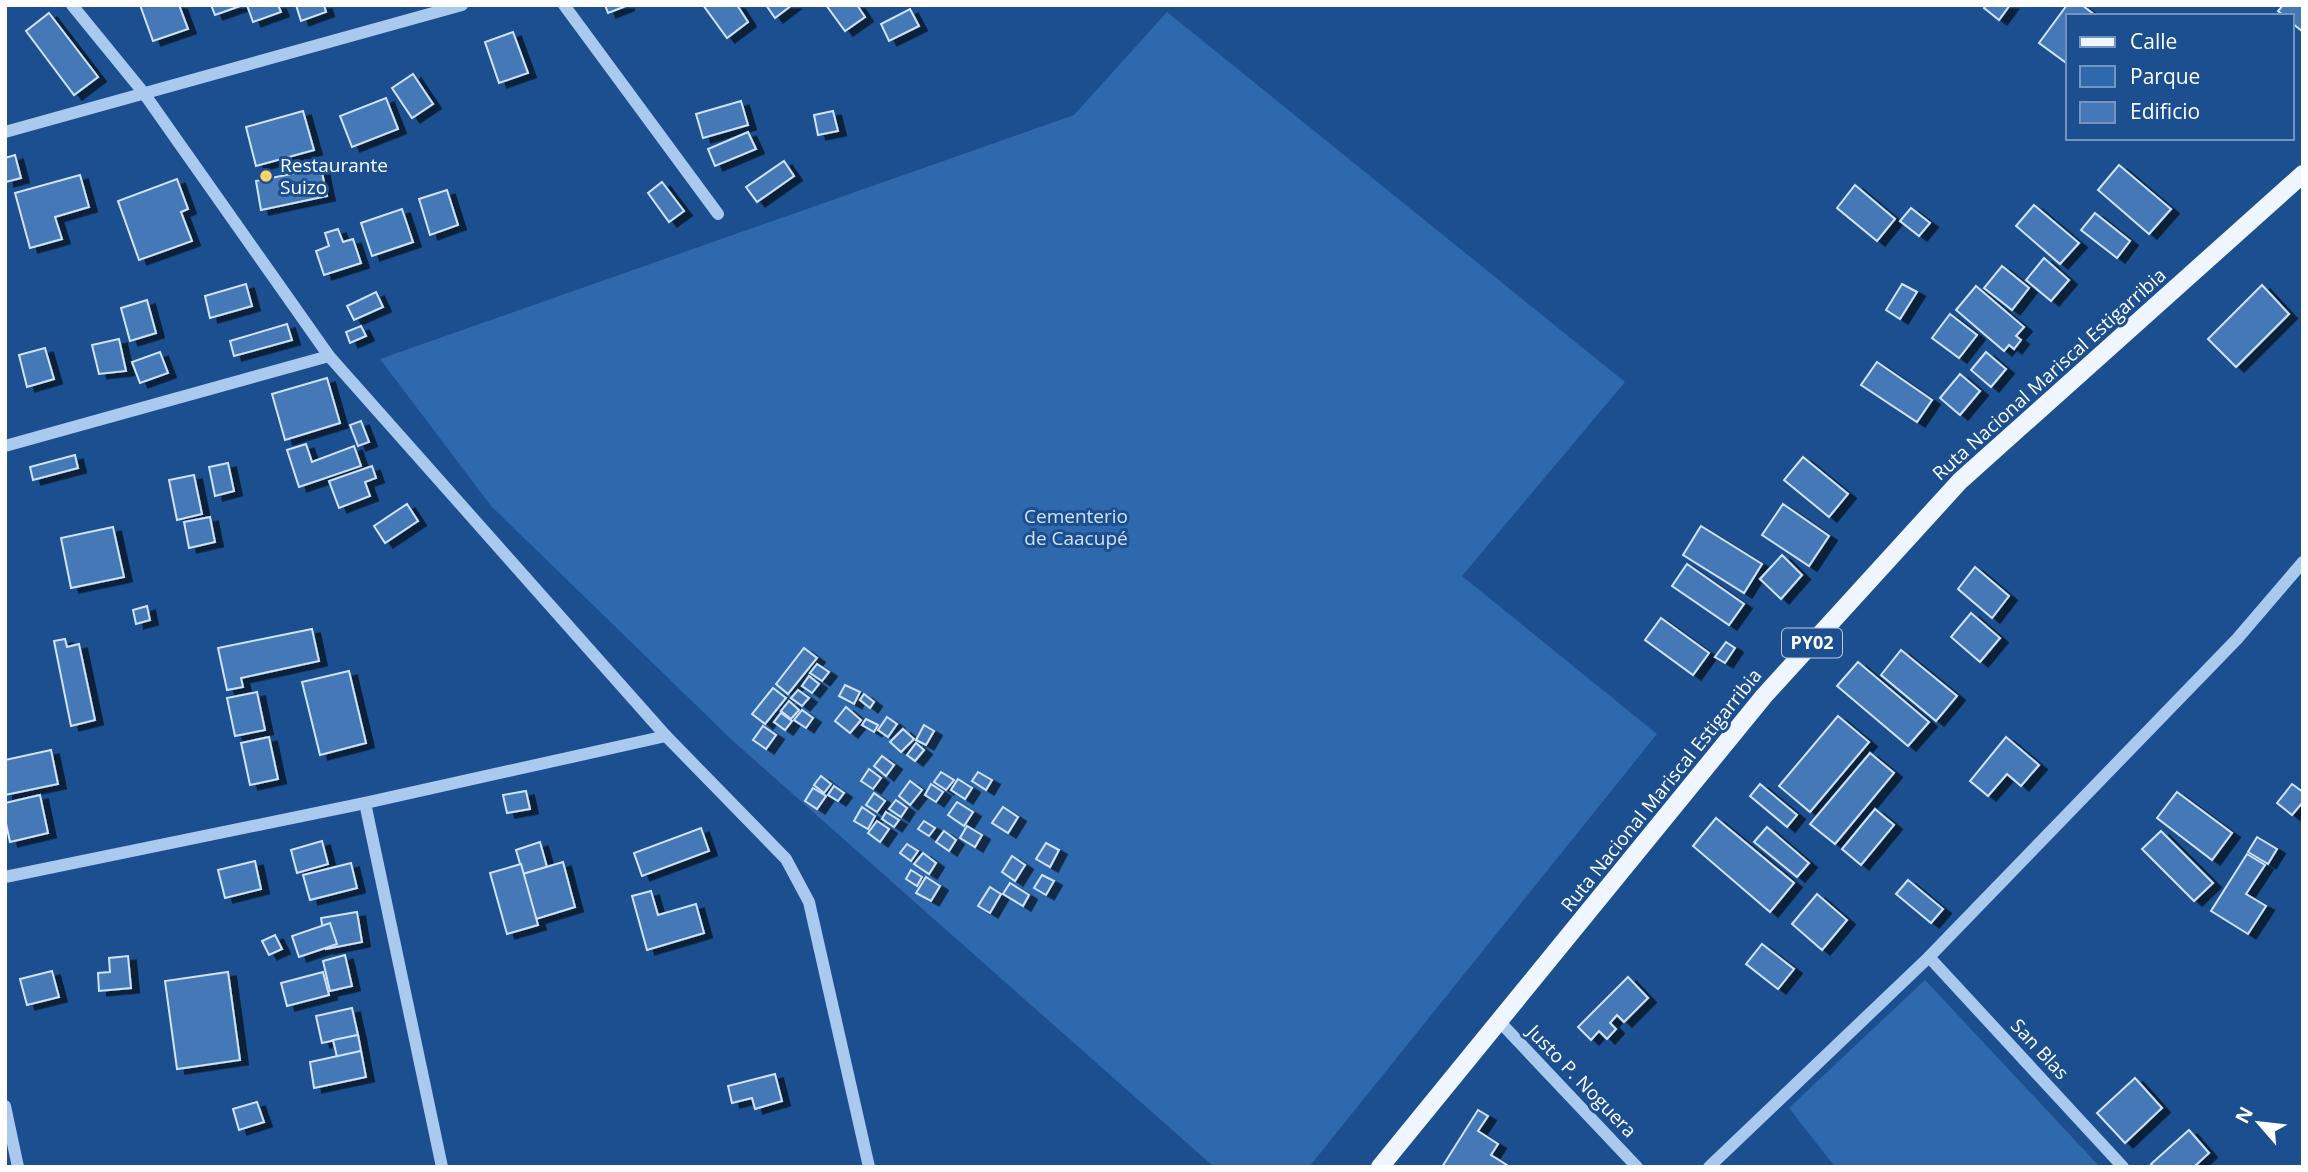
<svg xmlns="http://www.w3.org/2000/svg" width="2308" height="1172" viewBox="0 0 2308 1172" font-family="'Open Sans',sans-serif">
<style>
.green{fill:#2e69ad}
.building{fill:#4478b7;stroke:#cfe3fa;stroke-width:2;filter:url(#shadow)}
.lines{fill:none;stroke-linecap:round;stroke-linejoin:round}
.minor{stroke:#a9c9ee;stroke-width:12}
.major{stroke:#f0f6ff;stroke-width:18}
.poi-dot{fill:#ffd166;stroke:#1b4f8f;stroke-width:2.5}
.labels{text-anchor:middle;stroke-width:6;stroke-linejoin:round;paint-order:stroke}
.shield{fill:#1b4f8f;stroke:#bbcadd;stroke-width:2}
.shield-label{font-size:18px;font-weight:bold;fill:#fff}
.poi-label{font-size:19px;fill:#fff;stroke:#1b4f8f;text-anchor:start}
.street-label{font-size:19px;fill:#fff;stroke:#1b4f8f}
.park-label{font-size:19px;fill:#cfe3fa;stroke:#1b4f8f}
</style>
<defs>
<filter id="shadow"><feDropShadow dx="8" dy="4.5" stdDeviation="0" flood-color="#0009"/></filter>
</defs>
<rect width="100%" height="100%" fill="#1b4f8f"/>
<g class="green">
<polygon points="1167,12 1625,382 1462,576 1657,734 1309,1167 1214,1167 733,741 491,506 380,359 1074,115"/>
<polygon points="1925,980 2100,1167 1835,1167 1789,1108"/>
</g>
<g class="building">
<polygon points="140,5 179,5 188,29 153,41"/>
<polygon points="211,5 243,5 215,15"/>
<polygon points="247,5 278,5 281,12 253,22"/>
<polygon points="296,5 324,5 326,12 301,21"/>
<polygon points="605,5 626,5 626,6 608,13"/>
<polygon points="703,5 737,5 748,22 727,38"/>
<polygon points="766,5 792,5 775,18"/>
<polygon points="826,5 857,5 865,17 845,31"/>
<polygon points="1986,5 2010,5 1999,20 1984,8"/>
<polygon points="2067,5 2082,5 2096,16 2068,16 2068,58 2065,62 2039,43"/>
<polygon points="2283,5 2303,5 2303,32 2292,23 2292,16 2284,16 2278,11"/>
<polygon points="910,9 919,26 889,41 881,24"/>
<polygon points="49,13 98,77 74,95 26,31"/>
<polygon points="513,32 528,73 499,83 485,42"/>
<polygon points="413,74 433,104 412,118 392,88"/>
<polygon points="386,98 398,129 352,147 340,116"/>
<polygon points="741,101 748,125 703,138 696,114"/>
<polygon points="303,111 314,150 256,166 246,127"/>
<polygon points="833,111 838,131 818,135 814,115"/>
<polygon points="748,132 756,149 715,166 708,149"/>
<polygon points="15,155 21,178 6,182 5,158"/>
<polygon points="784,161 794,176 757,202 746,187"/>
<polygon points="2119,165 2171,209 2149,234 2098,190"/>
<polygon points="321,168 327,196 261,210 256,181"/>
<polygon points="80,175 89,207 55,217 62,239 30,248 15,193"/>
<polygon points="177,179 188,209 181,212 192,241 139,260 118,201"/>
<polygon points="662,182 684,211 669,222 648,193"/>
<polygon points="1855,185 1895,219 1877,241 1837,208"/>
<polygon points="447,190 458,225 430,235 419,199"/>
<polygon points="2034,205 2079,243 2060,264 2016,226"/>
<polygon points="1911,208 1930,223 1919,236 1900,221"/>
<polygon points="402,209 413,242 372,256 361,223"/>
<polygon points="2095,213 2130,241 2117,258 2081,230"/>
<polygon points="338,229 343,242 353,239 361,263 324,275 316,251 329,246 325,233"/>
<polygon points="2044,258 2069,280 2051,301 2026,280"/>
<polygon points="2002,266 2029,288 2012,310 1984,288"/>
<polygon points="246,284 252,306 210,318 205,296"/>
<polygon points="1902,284 1917,292 1900,319 1886,310"/>
<polygon points="2262,285 2289,314 2236,367 2208,339"/>
<polygon points="1976,286 2024,327 2016,336 2021,340 2014,349 2009,345 2004,351 1956,310"/>
<polygon points="376,292 383,307 354,320 347,306"/>
<polygon points="147,300 156,333 130,341 121,308"/>
<polygon points="1950,314 1977,335 1959,358 1932,338"/>
<polygon points="287,324 292,340 234,356 230,341"/>
<polygon points="361,326 366,336 350,343 346,332"/>
<polygon points="119,339 126,371 99,374 92,345"/>
<polygon points="45,348 54,379 27,387 19,355"/>
<polygon points="160,352 168,373 140,383 132,362"/>
<polygon points="1986,352 2006,369 1991,387 1971,370"/>
<polygon points="1877,362 1932,400 1917,422 1861,385"/>
<polygon points="1960,374 1980,391 1960,415 1940,398"/>
<polygon points="327,378 340,423 285,440 272,394"/>
<polygon points="361,421 369,442 358,446 350,425"/>
<polygon points="306,444 312,462 354,446 361,466 299,487 287,450"/>
<polygon points="75,455 78,468 33,480 30,467"/>
<polygon points="1803,457 1848,494 1829,517 1784,480"/>
<polygon points="228,463 234,491 215,496 209,467"/>
<polygon points="372,466 376,478 365,482 370,496 339,508 329,481"/>
<polygon points="194,475 202,514 177,520 169,480"/>
<polygon points="407,504 418,521 385,543 374,526"/>
<polygon points="1783,504 1829,536 1809,566 1762,535"/>
<polygon points="210,517 215,542 189,548 184,522"/>
<polygon points="1701,526 1762,564 1744,593 1683,555"/>
<polygon points="113,527 124,577 71,588 61,538"/>
<polygon points="1782,555 1802,575 1781,599 1760,579"/>
<polygon points="1687,564 1744,604 1729,625 1672,586"/>
<polygon points="1975,567 2009,596 1992,618 1958,589"/>
<polygon points="147,606 150,620 136,624 133,610"/>
<polygon points="1971,613 2000,638 1980,662 1951,637"/>
<polygon points="1661,618 1709,653 1693,675 1645,640"/>
<polygon points="312,629 319,661 241,678 243,687 227,690 218,648"/>
<polygon points="65,639 67,647 79,644 95,720 71,726 54,641"/>
<polygon points="1726,642 1735,648 1725,663 1715,657"/>
<polygon points="804,648 817,658 788,694 776,684"/>
<polygon points="1901,650 1957,696 1936,721 1881,675"/>
<polygon points="1858,662 1929,722 1908,746 1837,686"/>
<polygon points="817,664 829,672 822,681 810,673"/>
<polygon points="349,671 366,743 320,755 302,682"/>
<polygon points="809,676 819,684 812,693 802,686"/>
<polygon points="845,685 860,692 854,704 839,696"/>
<polygon points="773,688 786,698 765,724 752,714"/>
<polygon points="798,690 809,698 802,706 791,698"/>
<polygon points="257,692 265,730 235,736 227,698"/>
<polygon points="864,694 874,702 870,708 860,700"/>
<polygon points="789,701 799,710 791,719 781,711"/>
<polygon points="846,707 861,720 850,733 835,721"/>
<polygon points="802,710 813,718 806,728 794,720"/>
<polygon points="781,713 792,721 785,730 774,722"/>
<polygon points="1838,716 1869,742 1810,812 1779,786"/>
<polygon points="887,717 897,724 888,737 878,730"/>
<polygon points="866,719 878,725 874,732 862,725"/>
<polygon points="924,725 934,731 926,745 916,740"/>
<polygon points="763,726 776,735 766,749 753,740"/>
<polygon points="903,729 914,739 901,752 890,742"/>
<polygon points="269,737 278,779 250,785 241,743"/>
<polygon points="2006,737 2039,765 2021,786 2007,774 1988,796 1970,781"/>
<polygon points="916,743 924,750 915,761 907,755"/>
<polygon points="51,750 58,784 5,795 5,760"/>
<polygon points="1870,753 1894,773 1835,844 1810,824"/>
<polygon points="882,756 894,765 886,776 874,766"/>
<polygon points="869,769 881,778 873,789 861,781"/>
<polygon points="941,772 954,780 946,790 934,782"/>
<polygon points="978,772 992,780 986,790 972,781"/>
<polygon points="821,776 831,784 824,793 814,785"/>
<polygon points="958,779 972,788 965,799 951,790"/>
<polygon points="910,781 922,790 910,805 899,796"/>
<polygon points="931,784 943,792 936,802 925,795"/>
<polygon points="1760,784 1797,815 1787,827 1750,796"/>
<polygon points="2292,784 2303,792 2303,802 2292,815 2277,803"/>
<polygon points="834,786 844,793 838,801 828,795"/>
<polygon points="813,788 826,796 817,809 805,801"/>
<polygon points="526,791 530,809 507,813 503,795"/>
<polygon points="2177,792 2232,833 2212,860 2157,818"/>
<polygon points="874,793 885,801 877,812 866,805"/>
<polygon points="40,795 48,833 10,842 5,819 5,803"/>
<polygon points="896,800 907,808 901,817 889,809"/>
<polygon points="957,802 973,812 964,826 948,815"/>
<polygon points="862,807 875,816 868,829 854,821"/>
<polygon points="1003,807 1018,817 1008,833 992,823"/>
<polygon points="1875,809 1894,825 1861,865 1842,849"/>
<polygon points="886,812 899,820 894,827 882,819"/>
<polygon points="1716,818 1794,883 1770,912 1693,846"/>
<polygon points="877,821 889,829 880,842 868,833"/>
<polygon points="924,821 935,828 929,836 918,829"/>
<polygon points="967,826 982,835 975,847 960,838"/>
<polygon points="1767,827 1809,863 1797,877 1754,842"/>
<polygon points="701,828 709,851 642,876 634,853"/>
<polygon points="944,831 956,840 949,851 936,842"/>
<polygon points="2161,831 2213,883 2194,901 2142,849"/>
<polygon points="2257,837 2277,849 2268,864 2248,852"/>
<polygon points="322,841 328,864 297,873 291,850"/>
<polygon points="540,842 547,867 523,874 516,850"/>
<polygon points="1046,843 1059,850 1050,867 1036,859"/>
<polygon points="907,844 918,851 911,861 900,853"/>
<polygon points="923,853 936,863 929,874 914,864"/>
<polygon points="2247,854 2265,865 2246,894 2266,906 2248,934 2211,911"/>
<polygon points="1012,856 1025,865 1015,881 1002,872"/>
<polygon points="255,861 261,889 225,898 218,870"/>
<polygon points="563,862 575,907 536,919 523,874"/>
<polygon points="351,863 357,888 310,900 303,875"/>
<polygon points="521,864 538,925 507,934 490,873"/>
<polygon points="911,870 922,877 917,886 906,879"/>
<polygon points="1042,875 1054,881 1046,895 1034,888"/>
<polygon points="926,877 940,886 931,901 916,893"/>
<polygon points="1908,880 1943,909 1931,923 1896,894"/>
<polygon points="1010,883 1029,895 1023,906 1003,894"/>
<polygon points="990,887 1001,894 990,913 978,906"/>
<polygon points="651,891 658,915 696,904 704,933 647,950 632,896"/>
<polygon points="1817,894 1847,920 1822,950 1792,924"/>
<polygon points="357,912 362,942 326,949 321,918"/>
<polygon points="330,923 337,944 299,957 292,936"/>
<polygon points="275,935 282,949 269,955 262,941"/>
<polygon points="1762,944 1794,969 1778,989 1746,964"/>
<polygon points="345,955 352,986 330,991 323,961"/>
<polygon points="128,956 131,988 99,991 98,973 110,972 109,958"/>
<polygon points="52,971 59,997 27,1005 20,979"/>
<polygon points="228,972 240,1060 177,1069 165,981"/>
<polygon points="323,972 329,995 287,1006 281,983"/>
<polygon points="1628,977 1648,998 1624,1022 1617,1015 1610,1023 1616,1029 1607,1039 1599,1031 1591,1040 1578,1027"/>
<polygon points="352,1008 358,1035 322,1043 316,1016"/>
<polygon points="358,1035 361,1051 337,1057 333,1040"/>
<polygon points="361,1051 366,1077 314,1088 310,1062"/>
<polygon points="775,1074 782,1101 755,1109 752,1098 732,1103 728,1086"/>
<polygon points="2135,1078 2162,1108 2125,1143 2097,1113"/>
<polygon points="257,1102 264,1122 239,1130 233,1109"/>
<polygon points="1478,1110 1488,1116 1478,1131 1498,1144 1491,1155 1510,1167 1442,1167"/>
<polygon points="2189,1130 2209,1153 2194,1167 2154,1167 2151,1164"/>
</g>
<g class="lines">
<g class="minor">
<polyline points="72,5 143,92 329,356 666,736 786,859 809,902 869,1167"/>
<polyline points="564,5 718,214"/>
<polyline points="5,132 462,5"/>
<polyline points="5,446 329,356"/>
<polyline points="365,803 442,1167"/>
<polyline points="5,877 365,803 666,736"/>
<polyline points="1929,957 2123,1167"/>
<polyline points="1499,1021 1637,1167"/>
<polyline points="5,1106 18,1167"/>
<polyline points="1709,1167 1929,957 2237,639 2303,562"/>
</g>
<polyline class="major" points="1380,1167 1764,696 1960,481 2303,174"/>
</g>
<circle class="poi-dot" cx="266" cy="176" r="7"/>
<g class="labels">
<rect class="shield" x="1782" y="628.5" width="60" height="29" rx="5"/>
<g class="shield-label">
<text x="1812" y="649">PY02</text>
</g>
<g class="poi-label">
<text x="280" y="172">Restaurante<tspan x="280" dy="22">Suizo</tspan></text>
</g>
<g class="street-label">
<text transform="translate(2049 374) rotate(-42)" y="7">Ruta Nacional Mariscal Estigarribia</text>
<text transform="translate(1661 790) rotate(-51)" y="7">Ruta Nacional Mariscal Estigarribia</text>
<text transform="translate(2040 1049) rotate(47)" y="7">San Blas</text>
<text transform="translate(1582 1081) rotate(46)" y="7">Justo P. Noguera</text>
</g>
<g class="park-label">
<text x="1076" y="523">Cementerio<tspan x="1076" dy="22">de Caacupé</tspan></text>
</g>
</g>
<rect width="2308" height="1172" fill="none" stroke="#ffffff" stroke-width="14"/>
<rect x="2066" y="14" width="228" height="126" fill="#1b4f8f" stroke="#7695bc" stroke-width="2"/>
<rect x="2080" y="37" width="35" height="10" fill="#f0f6ff" stroke="#7695bc" stroke-width="2"/>
<text x="2130" y="49" font-size="21" fill="#ffffff">Calle</text>
<rect x="2080" y="66" width="35" height="21" fill="#2e69ad" stroke="#7695bc" stroke-width="2"/>
<text x="2130" y="84" font-size="21" fill="#ffffff">Parque</text>
<rect x="2080" y="102" width="35" height="21" fill="#4478b7" stroke="#7695bc" stroke-width="2"/>
<text x="2130" y="119" font-size="21" fill="#ffffff">Edificio</text>
<g transform="translate(2259 1123) rotate(298)" stroke="#1b4f8f" stroke-width="5" paint-order="stroke">
<path d="M0-5L12 26L0 18L-12 26Z" fill="#ffffff"/>
<text y="-10" font-size="19" font-weight="bold" text-anchor="middle" fill="#ffffff">N</text>
</g>
</svg>
